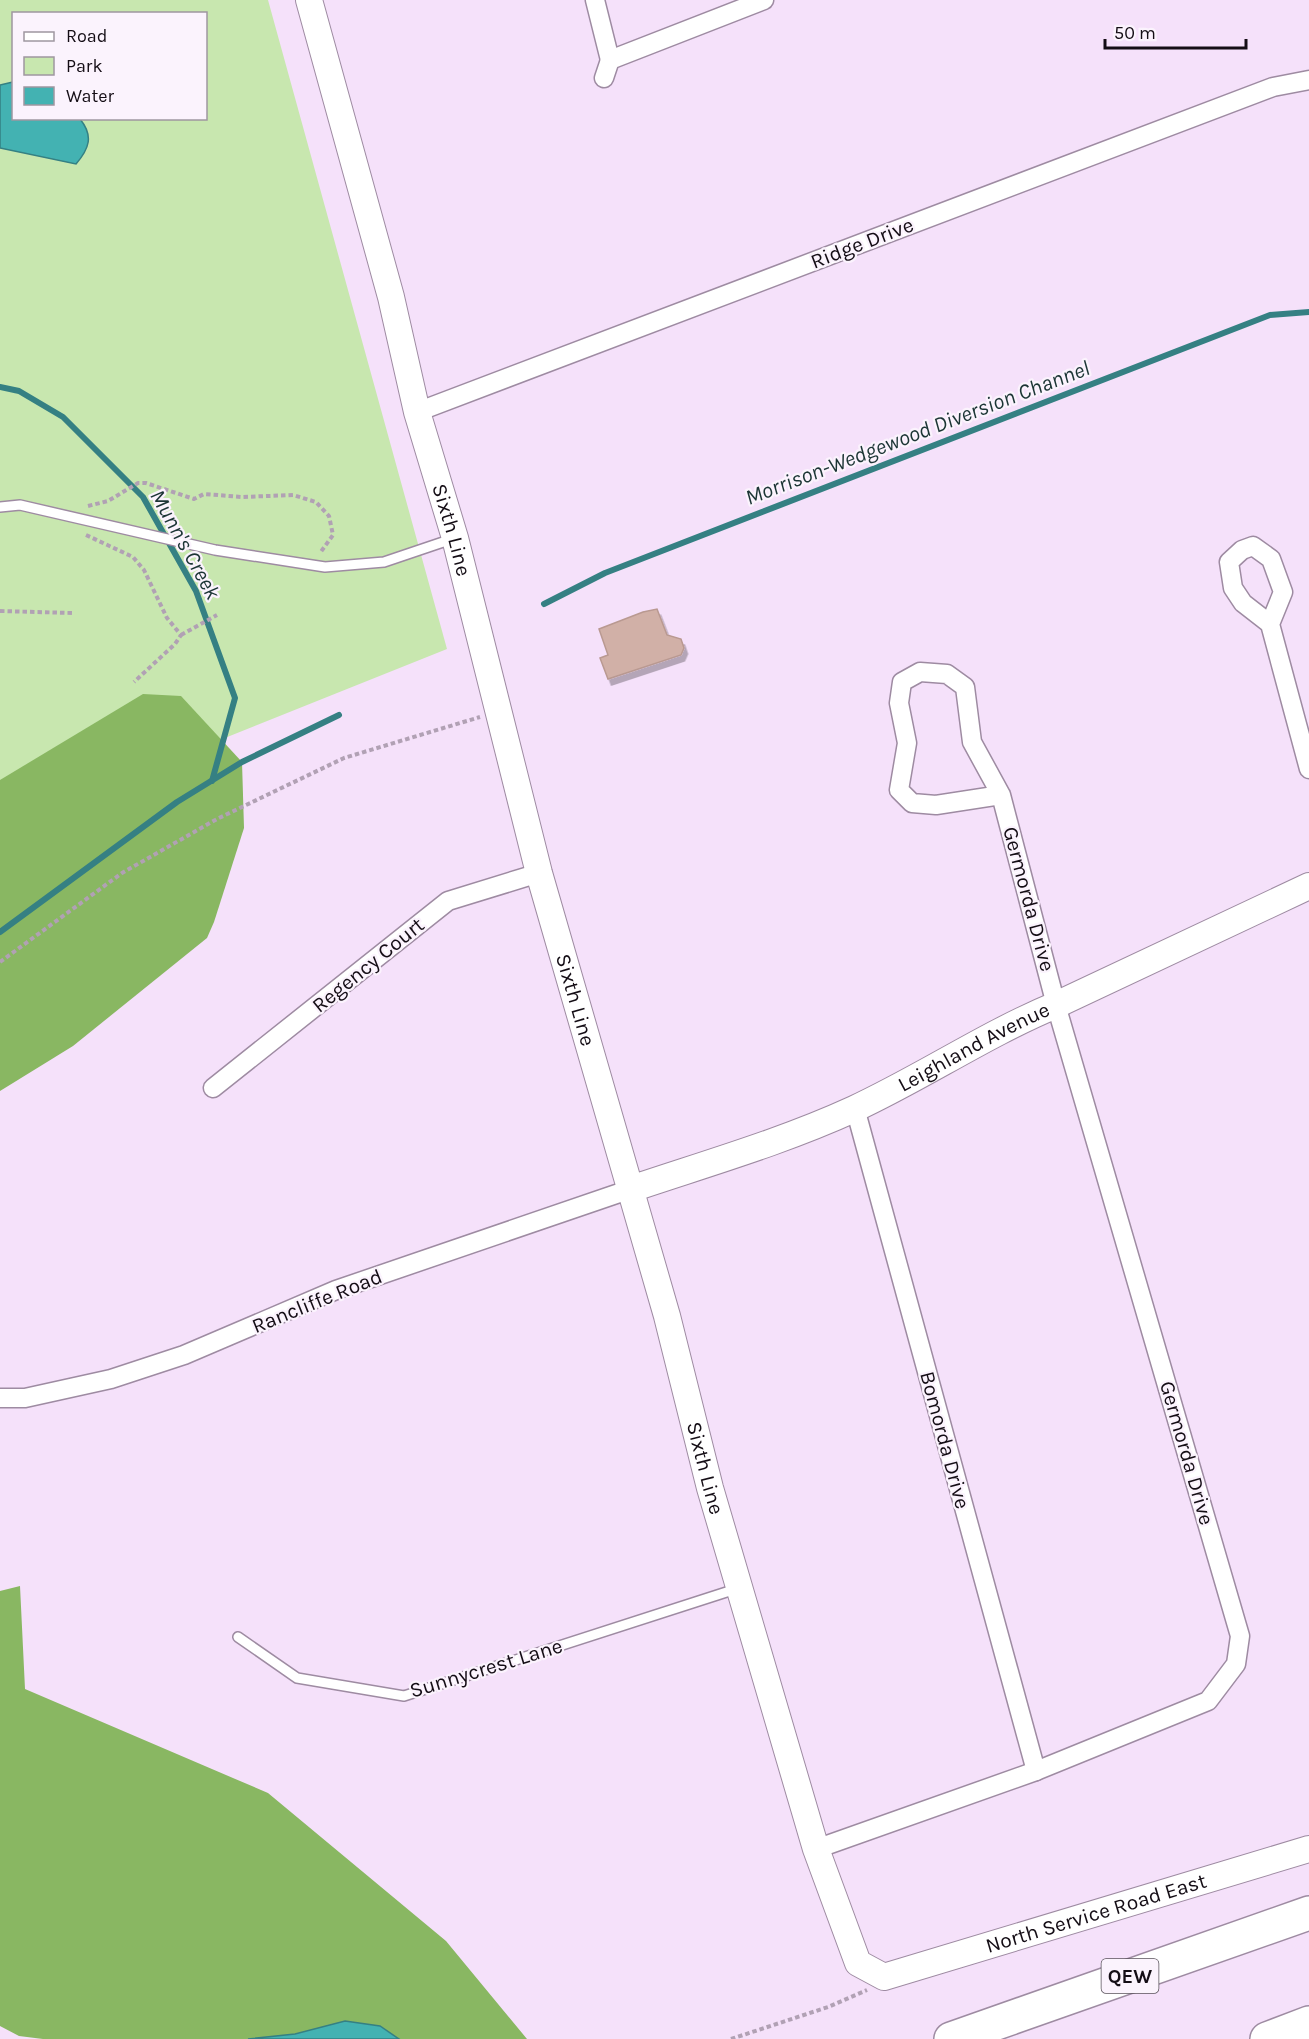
<svg xmlns="http://www.w3.org/2000/svg" width="1309" height="2039" viewBox="0 0 1309 2039" font-family="Karla,sans-serif">
<style>
.green{fill:#c8e7af;fill-rule:evenodd}
.forest{fill:#89b762}
.water{fill:#43b2b2;stroke:#358083;stroke-width:1.5}
.lines{fill:none;stroke-linecap:round;stroke-linejoin:round}
.stream{stroke:#358083;stroke-width:6}
.building{fill:#d1b0a7;stroke:#b99991;stroke-width:1.5;filter:url(#shadow)}
.lane-casing{stroke:#9e8ba2;stroke-width:12}
.street-casing{stroke:#9e8ba2;stroke-width:21}
.secondary-casing{stroke:#9e8ba2;stroke-width:28}
.highway-casing{stroke:#9e8ba2;stroke-width:36}
.path{stroke:#b1a1b4;stroke-width:4;stroke-dasharray:4.5 3;stroke-linecap:butt}
.lane{stroke:#fff;stroke-width:9}
.street{stroke:#fff;stroke-width:18}
.secondary{stroke:#fff;stroke-width:26}
.highway{stroke:#fff;stroke-width:33}
.labels{text-anchor:middle;stroke-width:4.5;stroke-linejoin:round;paint-order:stroke}
.shield{fill:#fbf3fd;stroke:#59525b;stroke-width:1.5}
.shield-label{font-size:20px;font-weight:bold;fill:#140d15}
.street-label{font-size:21px;fill:#140d15;stroke:#fbf3fd}
.water-label{font-size:22px;font-style:italic;fill:#1c3535;stroke:#fbf3fd}
</style>
<defs>
<filter id="shadow"><feDropShadow dx="3.5" dy="6" stdDeviation="0" flood-color="#0004"/></filter>
</defs>
<rect width="100%" height="100%" fill="#f5e1fa"/>
<path class="green" d="M0 0H268L447 649 0 828ZM14 14H206V118H14Z"/>
<g class="forest">
<polygon points="143,694 181,696 242,762 244,828 214,922 207,938 73,1046 0,1091 0,780"/>
<polygon points="20,1586 25,1689 268,1793 446,1941 527,2039 399,2039 380,2026 248,2039 43,2039 19,2036 0,2026 0,1591"/>
</g>
<g class="water">
<path d="M13 82 14 118 80 119C94 136 89 149 76 164L0 148V85Z"/>
<polygon points="345,2021 380,2026 399,2039 248,2039 295,2034"/>
</g>
<g class="lines">
<g class="stream">
<polyline points="0,387 19,391 63,417 143,497 196,591 235,698 212,781"/>
<polyline points="544,604 605,573 1270,315 1309,312"/>
<polyline points="0,932 177,802 242,762 339,715"/>
</g>
</g>
<polygon class="building" points="657,609 667,635 681,639 684,648 681,655 608,679 600,658 608,655 599,629 643,612"/>
<g class="lines">
<defs>
<g id="lane">
<polyline points="0,507 20,505 215,550 325,567 384,562 455,538"/>
<polyline points="238,1637 297,1678 404,1696 739,1588"/>
</g>
<g id="street">
<polyline points="595,0 610,60"/>
<polyline points="604,78 610,60 764,0"/>
<polyline points="417,412 1273,87 1309,80"/>
<polyline points="1270,624 1283,592 1271,559 1253,546 1242,550 1229,562 1233,588 1243,603 1270,624 1309,769"/>
<polyline points="213,1088 448,901 539,873"/>
<polyline points="855,1108 1036,1771"/>
<polyline points="0,1398 25,1398 111,1379 184,1355 336,1290 631,1189"/>
<polyline points="816,1849 1036,1771 1208,1701 1236,1664 1240,1636 1056,1005 1001,795 972,742 965,687 947,674 920,672 902,682 899,703 907,743 899,790 912,803 936,805 1001,795"/>
</g>
<g id="secondary">
<path id="s1" d="M309 0 391 297 417 412 455 538 539 873 667 1316 710 1488 816 1849 858 1963 884 1977 1309 1849"/>
<path id="s2" d="M631 1189C705 1164 782 1142 854 1109 923 1077 986 1034 1056 1005L1309 886"/>
</g>
<g id="highway">
<polyline points="951,2039 1309,1913"/>
<polyline points="1267,2039 1309,2023"/>
</g>
</defs>
<use href="#lane" class="lane-casing"/>
<use href="#street" class="street-casing"/>
<use href="#secondary" class="secondary-casing"/>
<use href="#highway" class="highway-casing"/>
<g class="path">
<polyline points="88,506 108,501 138,483 146,483 194,499 204,494 242,497 293,495 316,502 329,516 333,535 320,553"/>
<polyline points="86,535 133,557 144,570 167,618 181,635 175,644 134,682"/>
<polyline points="0,611 72,613"/>
<polyline points="181,635 217,615"/>
<polyline points="0,962 122,873 217,819 344,758 480,717"/>
<polyline points="731,2039 828,2007 867,1990"/>
</g>
<use href="#lane" class="lane"/>
<use href="#street" class="street"/>
<use href="#secondary" class="secondary"/>
<use href="#highway" class="highway"/>
</g>
<g class="labels">
<rect class="shield" x="1101.5" y="1959" width="57" height="34" rx="4.5"/>
<g class="shield-label">
<text x="1130" y="1983">QEW</text>
</g>
<g class="street-label">
<text transform="translate(862 243) rotate(-21)" y="7">Ridge Drive</text>
<text dy="7" stroke="none"><textPath href="#s1" startOffset="549">Sixth Line</textPath></text>
<text transform="translate(1029 899) rotate(75)" y="7">Germorda Drive</text>
<text transform="translate(368 965) rotate(-39)" y="7">Regency Court</text>
<text dy="7" stroke="none"><textPath href="#s1" startOffset="1035">Sixth Line</textPath></text>
<text dy="7" stroke="none"><textPath href="#s2" startOffset="372">Leighland Avenue</textPath></text>
<text transform="translate(317 1301) rotate(-22)" y="7">Rancliffe Road</text>
<text transform="translate(945 1440) rotate(75)" y="7">Bomorda Drive</text>
<text transform="translate(1187 1453) rotate(74)" y="7">Germorda Drive</text>
<text dy="7" stroke="none"><textPath href="#s1" startOffset="1521">Sixth Line</textPath></text>
<text transform="translate(486 1668) rotate(-17)" y="7">Sunnycrest Lane</text>
<text dy="7" stroke="none"><textPath href="#s1" startOffset="2290">North Service Road East</textPath></text>
</g>
<g class="water-label">
<text transform="translate(917 432) rotate(-21)" y="8">Morrison-Wedgewood Diversion Channel</text>
<text transform="translate(186 544) rotate(61)" y="8">Munn's Creek</text>
</g>
</g>
<rect x="12" y="12" width="195" height="108" fill="#fbf3fd" stroke="#9f97a0" stroke-width="1.5"/>
<rect x="24" y="32" width="30" height="9" fill="#ffffff" stroke="#9f97a0" stroke-width="1.5"/>
<text x="66" y="42" font-size="18" fill="#140d15">Road</text>
<rect x="24" y="57" width="30" height="18" fill="#c8e7af" stroke="#9f97a0" stroke-width="1.5"/>
<text x="66" y="72" font-size="18" fill="#140d15">Park</text>
<rect x="24" y="87" width="30" height="18" fill="#43b2b2" stroke="#9f97a0" stroke-width="1.5"/>
<text x="66" y="102" font-size="18" fill="#140d15">Water</text>
<path d="M1105 39v9h141v-9" fill="none" stroke="#140d15" stroke-width="3"/>
<text x="1114" y="39" font-size="18" fill="#140d15" stroke="#fbf3fd" stroke-width="4.5" paint-order="stroke">50 m</text>
</svg>
